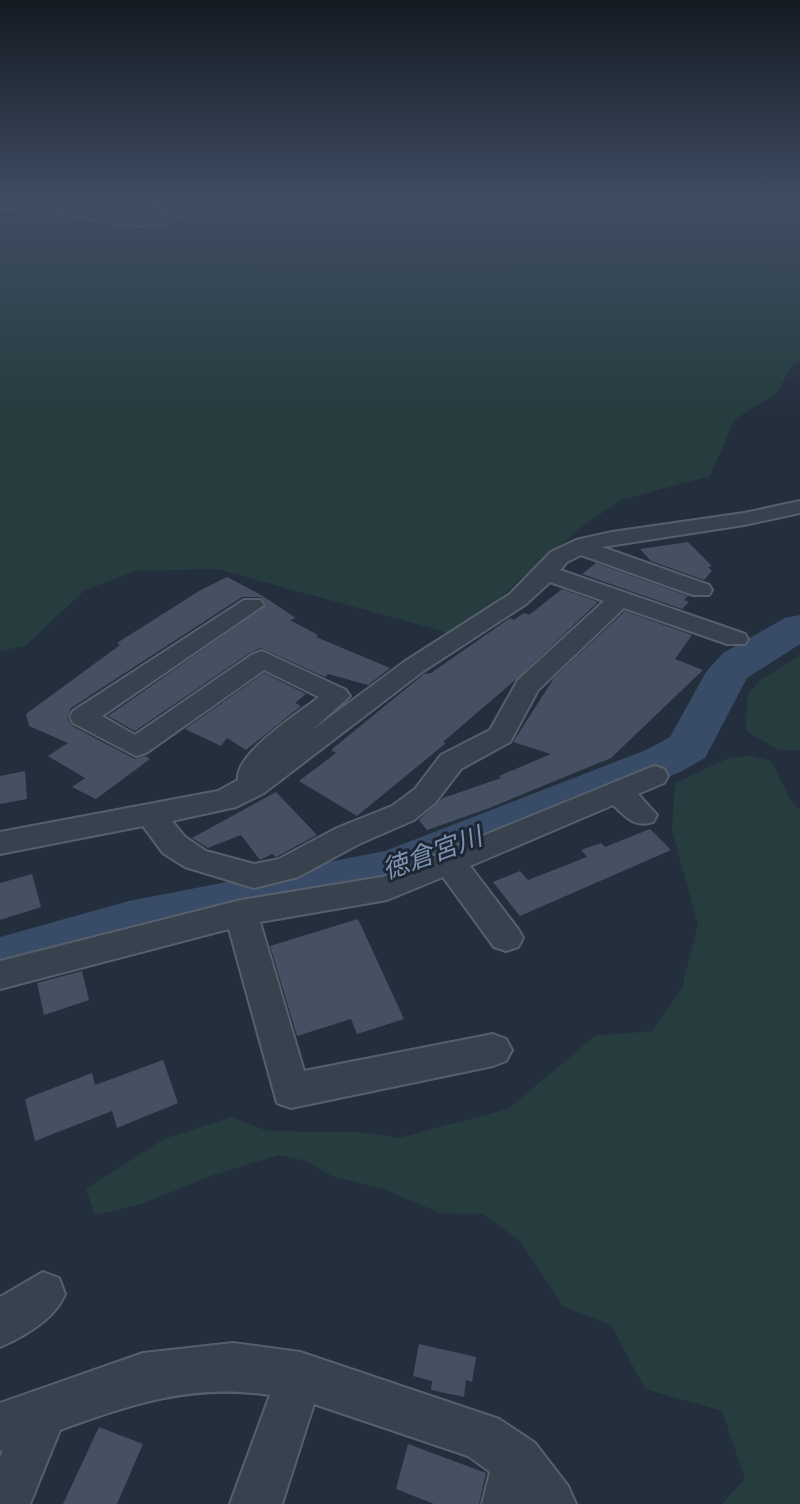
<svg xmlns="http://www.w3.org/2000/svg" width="800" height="1504" viewBox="0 0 800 1504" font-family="Commissioner,'Noto Sans JP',sans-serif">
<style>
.green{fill:#263c3f}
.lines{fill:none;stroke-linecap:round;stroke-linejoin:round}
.river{fill:#394c67;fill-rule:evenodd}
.building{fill:#455162}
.minor-casing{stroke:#565f6c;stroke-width:4}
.minor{fill:#38414e;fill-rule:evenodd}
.labels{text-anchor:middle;stroke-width:6;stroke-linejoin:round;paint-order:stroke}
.water-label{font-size:26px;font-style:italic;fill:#7c92b1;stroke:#1d2633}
</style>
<rect width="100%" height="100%" fill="#242f3e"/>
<g class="green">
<polygon points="44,200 800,200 800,361 794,363 776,394 735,419 710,476 621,500 584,525 463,629 453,634 217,569 136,571 85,590 25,646 0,651 0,216 35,215 50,207"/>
<polygon points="800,656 800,750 779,750 746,731 747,696 760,680"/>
<polygon points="752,756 771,761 791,801 800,810 800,1504 722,1504 745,1479 722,1411 645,1389 611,1325 563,1306 519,1240 483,1214 440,1213 389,1191 332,1176 306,1161 279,1155 213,1175 142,1204 95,1215 86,1189 164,1139 232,1117 267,1131 360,1132 399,1138 508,1109 595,1036 652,1031 682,988 698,925 672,831 675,783 731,757"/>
</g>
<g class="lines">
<polygon class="river" points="800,615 800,644 747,678 705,758 680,772 412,884 129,945 0,985 0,937 129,901 385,851 646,750 670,737 706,672 723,653 785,618"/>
</g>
<g class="building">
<polygon points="688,542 712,566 708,567 712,571 704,580 651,561 640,549"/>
<polygon points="596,563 688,596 684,600 689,602 682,609 582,574"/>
<polygon points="227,577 261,595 296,618 290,620 318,635 316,637 390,668 368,685 328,674 325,677 261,648 251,652 135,731 108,716 267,605 260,597 242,597 71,708 67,718 72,726 135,759 145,756 150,759 96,799 72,787 85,778 48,756 68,743 29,726 26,714 120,645 117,643 199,591"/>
<polygon points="562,589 598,602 514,681 443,742 446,743 357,816 299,781 336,753 331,750 424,674 431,673 510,618 514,620 524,613 529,615"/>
<polygon points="625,611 692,635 675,659 703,670 611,758 487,809 427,830 419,820 443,798 501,778 499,776 551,754 513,742 554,678"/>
<polygon points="264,673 306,694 295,703 301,706 246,750 227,738 221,746 185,729"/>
<polygon points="25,771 27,799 0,804 0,776"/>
<polygon points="276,792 317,835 276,857 272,854 260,860 241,835 208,848 192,838"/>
<polygon points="650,829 671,850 520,916 493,882 520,871 528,880 587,857 581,850 601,843 605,847"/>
<polygon points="32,874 41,907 0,920 0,883"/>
<polygon points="358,919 404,1019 357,1034 351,1019 297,1036 270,946"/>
<polygon points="82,971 89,1000 44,1015 37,983"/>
<polygon points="163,1060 178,1103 117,1128 112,1111 35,1141 25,1099 92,1073 95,1085"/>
<polygon points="419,1344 476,1357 472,1382 466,1380 464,1397 431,1390 432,1381 413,1376"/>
<polygon points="99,1427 143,1444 117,1504 63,1504"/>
<polygon points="408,1444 486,1473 479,1504 434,1504 396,1489"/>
</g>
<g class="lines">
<defs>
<g id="minor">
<path d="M136 200 172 204 181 215C146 238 94 217 57 213 38 210 19 212 0 209V203L60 206 126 217 168 213 164 208Z"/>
<path d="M800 501V513L744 525 602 547 709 585 712 590 709 595H693L581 555 567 562 560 570 745 634 748 639 745 644H727L624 608 538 690 510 742 461 769 435 803 414 820 359 844 298 877 254 888 185 867 163 853 143 826 0 854V832L218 791 238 780C234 754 299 713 319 697L264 670 146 753 136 756 73 723 70 717 73 711 244 600H260L264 605 102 716 135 735 253 654 262 651 346 690 350 696 311 731 404 662 510 594 551 552 576 540 612 532 744 513ZM550 582 604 601 518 680 490 730 441 755 415 789 392 806 337 828 279 859 254 864 206 851 185 837 172 821 236 807 264 793 422 672 526 604Z"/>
<path d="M654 766 664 769 668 776 664 783 638 794 657 815 653 822C634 828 626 817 613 805L470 866 518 929 523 938 518 947 506 951 494 947 443 877 387 900 260 922 304 1071 493 1034 506 1039 512 1050 506 1061 493 1066 291 1108 277 1103 229 929 0 989V961L241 900 382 877Z"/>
<path d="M43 1272 59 1278 65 1294C55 1319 25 1336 0 1347V1297Z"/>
<path d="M233 1343 300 1352 499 1419 535 1443 568 1486 576 1504H482L490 1472 468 1456 314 1404 282 1504H230L270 1395C192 1383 132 1404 60 1430L30 1504H0V1457L3 1450 0 1451V1403L143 1353Z"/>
</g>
</defs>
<use href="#minor" class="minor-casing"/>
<use href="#minor" class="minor"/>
</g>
<linearGradient id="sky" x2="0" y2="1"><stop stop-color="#141a22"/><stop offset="0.49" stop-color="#3f4d63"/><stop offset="1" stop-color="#3f4d63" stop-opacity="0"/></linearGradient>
<rect width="800" height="411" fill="url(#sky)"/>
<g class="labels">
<g class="water-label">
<text transform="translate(432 853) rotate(-20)" y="9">徳倉宮川</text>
</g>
</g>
</svg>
